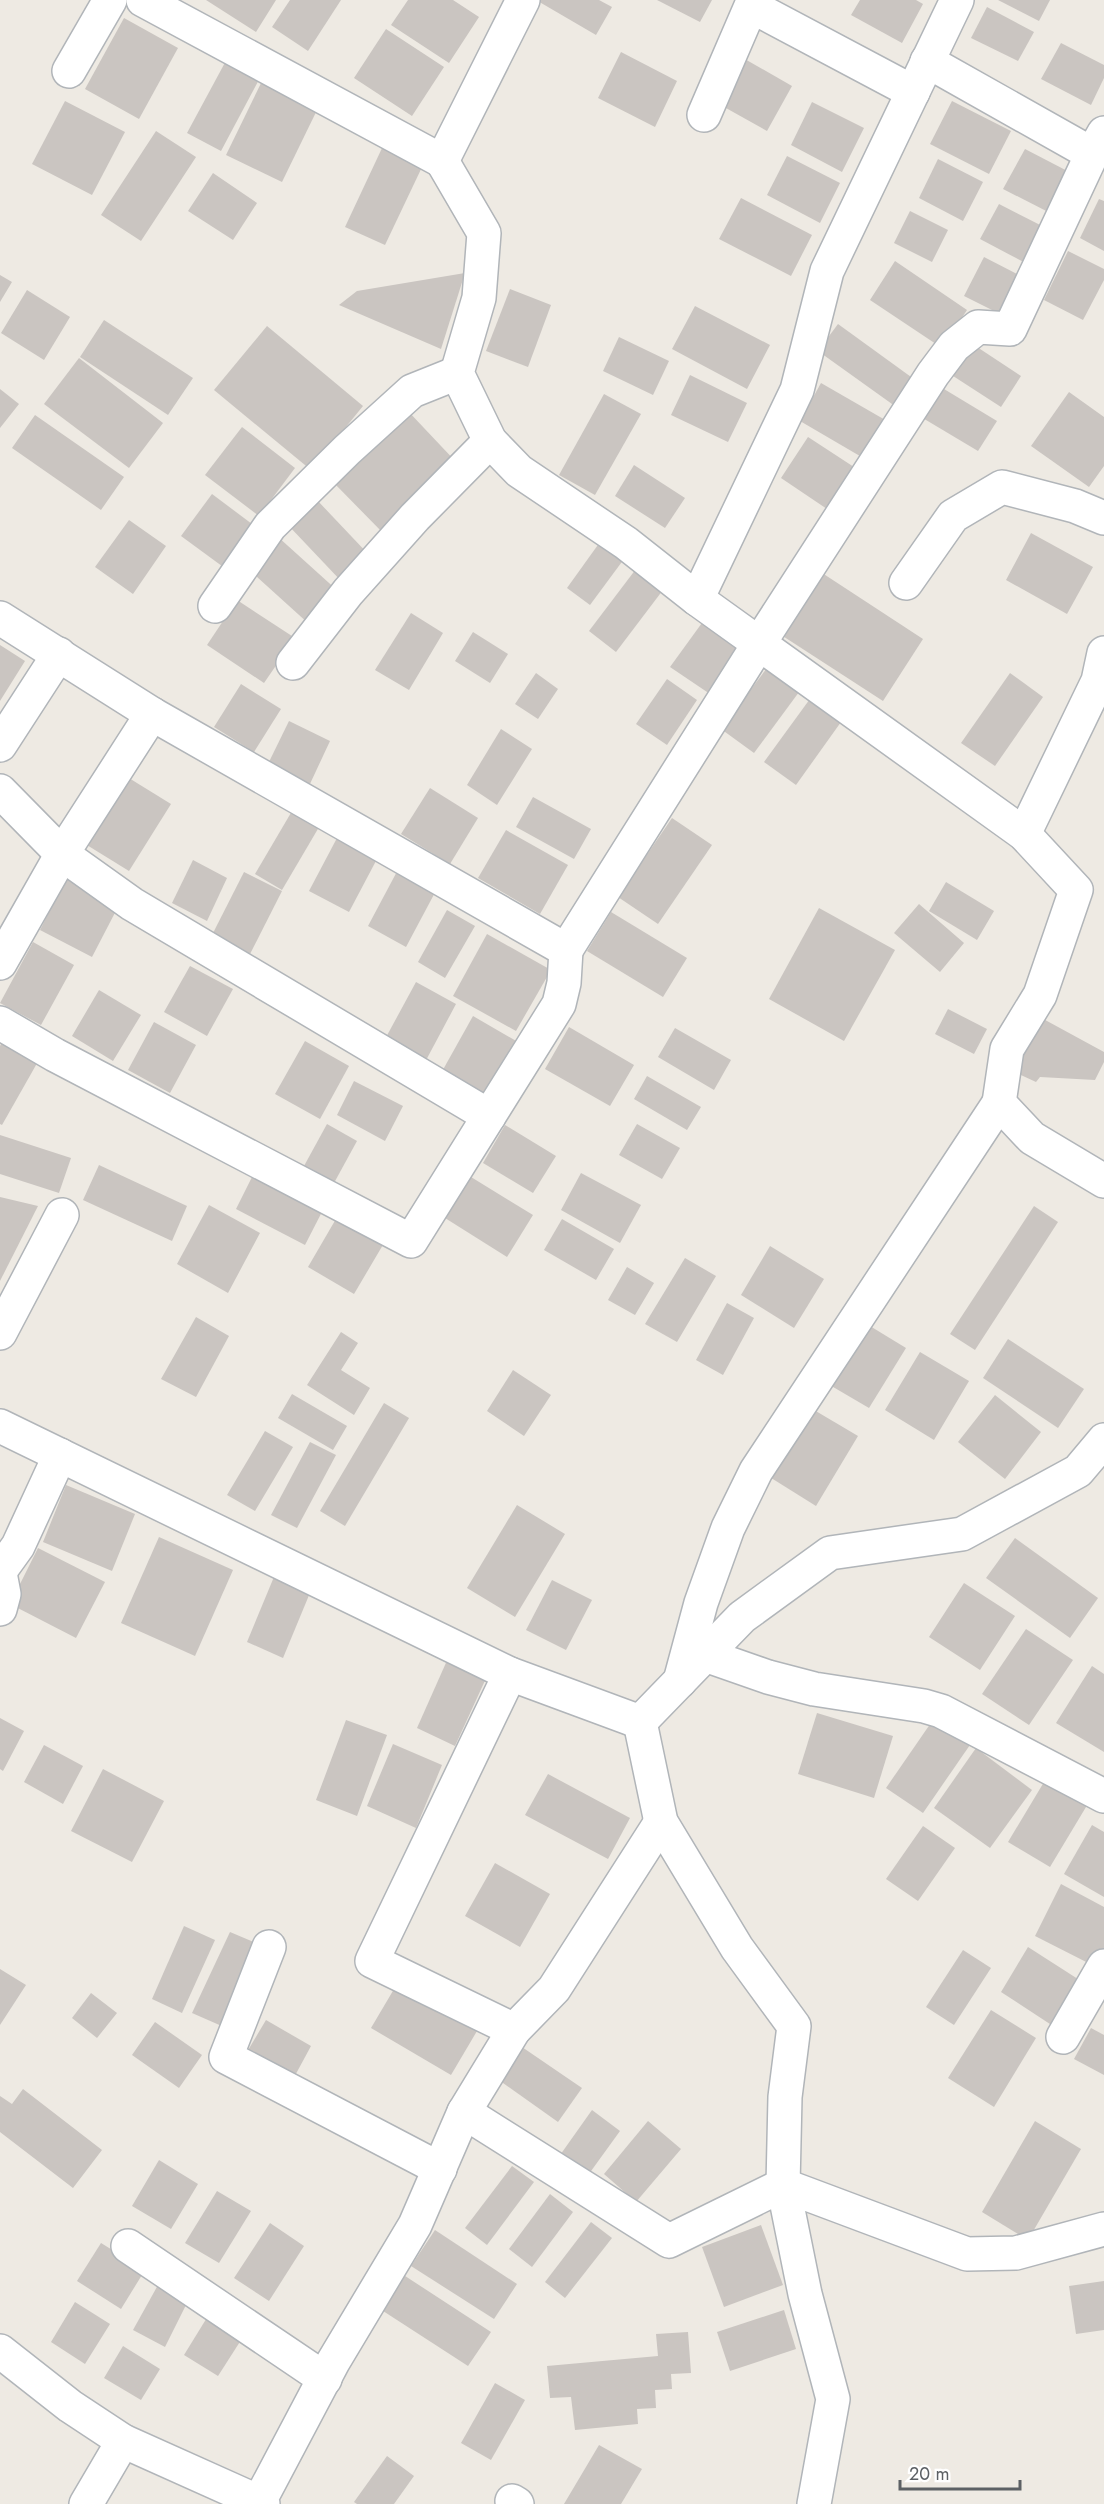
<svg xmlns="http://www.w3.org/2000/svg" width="1104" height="2504" viewBox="0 0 1104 2504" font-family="Jost,sans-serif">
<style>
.building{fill:#cac5c1}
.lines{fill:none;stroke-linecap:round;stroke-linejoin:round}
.minor-casing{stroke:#b1b5b9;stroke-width:36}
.tertiary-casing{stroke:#b1b5b9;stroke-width:36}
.minor{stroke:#fff;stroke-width:33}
.tertiary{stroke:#fff;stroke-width:33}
</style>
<rect width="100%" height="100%" fill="#eeeae3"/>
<g class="building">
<polygon points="206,0 276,0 256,32"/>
<polygon points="290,0 341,0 308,51 272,27"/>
<polygon points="408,0 453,0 479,17 449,63 391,25"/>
<polygon points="536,0 599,0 612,7 596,35"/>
<polygon points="657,0 712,0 700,22"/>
<polygon points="860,0 916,0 923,4 902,43 851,15"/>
<polygon points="998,0 1050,0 1039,21"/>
<polygon points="987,7 1034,32 1018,61 971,38"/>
<polygon points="124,18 178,48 139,119 85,89"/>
<polygon points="386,29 444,67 412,116 354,78"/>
<polygon points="1061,43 1104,65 1104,78 1091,105 1041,79"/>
<polygon points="621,52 677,81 655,127 598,98"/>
<polygon points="228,57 262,74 221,151 187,133"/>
<polygon points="743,58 792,86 767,131 717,103"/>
<polygon points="263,79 319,106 282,182 226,155"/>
<polygon points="65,101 125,132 92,195 32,164"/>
<polygon points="952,101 1011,131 989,174 930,144"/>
<polygon points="812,102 864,128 842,172 791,145"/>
<polygon points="156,131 196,157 141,241 101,215"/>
<polygon points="383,146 423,165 385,245 345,227"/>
<polygon points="1025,149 1077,176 1056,216 1003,189"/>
<polygon points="787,156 840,183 820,223 767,195"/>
<polygon points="938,159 983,182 963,221 919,198"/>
<polygon points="213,173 257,203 233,240 188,211"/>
<polygon points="741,198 812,235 791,276 719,239"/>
<polygon points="1099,199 1104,201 1104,251 1080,238"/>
<polygon points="999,204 1050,230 1031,266 980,239"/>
<polygon points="910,211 948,230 932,262 894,243"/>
<polygon points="1068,251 1104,269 1104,280 1083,320 1044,300"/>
<polygon points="984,257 1029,280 1010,319 964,296"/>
<polygon points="895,261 967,310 942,348 870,300"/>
<polygon points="465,273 441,349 339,305 357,291"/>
<polygon points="0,275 12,282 0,302"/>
<polygon points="510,289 551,305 528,367 486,351"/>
<polygon points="27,290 70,317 44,360 1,333"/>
<polygon points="695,306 770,345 747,389 672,349"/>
<polygon points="104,320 193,378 168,415 80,357"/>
<polygon points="838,324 918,382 899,409 818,351"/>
<polygon points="267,326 363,406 311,470 214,390"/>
<polygon points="619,337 669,361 653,395 603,371"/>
<polygon points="971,343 1021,376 1001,407 950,374"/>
<polygon points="79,358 163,423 129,468 44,404"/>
<polygon points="690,375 747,403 728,442 671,415"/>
<polygon points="821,383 887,421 865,459 800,421"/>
<polygon points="939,386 997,421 978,451 921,417"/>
<polygon points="0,389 19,404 0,428"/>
<polygon points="1069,392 1104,417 1104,466 1089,487 1031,446"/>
<polygon points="604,394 641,414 595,495 559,475"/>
<polygon points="407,410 458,464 385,535 333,482"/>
<polygon points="35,415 124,477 101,510 12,448"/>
<polygon points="242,427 295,468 259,516 205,475"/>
<polygon points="808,437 857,469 830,511 781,478"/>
<polygon points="634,465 685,498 665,528 615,496"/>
<polygon points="212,494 256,527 226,569 181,536"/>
<polygon points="316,499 370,556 343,583 288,525"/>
<polygon points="129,520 166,546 133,594 95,567"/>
<polygon points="1031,533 1093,567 1067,614 1006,580"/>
<polygon points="277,536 339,592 309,624 247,568"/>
<polygon points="600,542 624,559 590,605 567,588"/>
<polygon points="639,565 666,586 616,652 589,631"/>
<polygon points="816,569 923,639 883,701 775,631"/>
<polygon points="237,600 295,638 264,683 207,645"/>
<polygon points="411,613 443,633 409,690 375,670"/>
<polygon points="707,616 746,644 710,694 670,667"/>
<polygon points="473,632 508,654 490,683 455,661"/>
<polygon points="0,645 25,661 0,701"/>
<polygon points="770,664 802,688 754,753 721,729"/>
<polygon points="536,673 558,689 538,719 515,704"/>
<polygon points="1010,673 1043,697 995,766 961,743"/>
<polygon points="667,679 697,700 667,745 636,724"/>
<polygon points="241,684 281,709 254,752 214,727"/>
<polygon points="815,692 846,715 796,785 764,762"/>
<polygon points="289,721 330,741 309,786 267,766"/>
<polygon points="501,729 532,749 497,805 467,785"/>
<polygon points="124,775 171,804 129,871 82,842"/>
<polygon points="430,788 478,818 450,864 401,834"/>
<polygon points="533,797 591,829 574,859 516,827"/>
<polygon points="295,806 322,822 282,890 255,874"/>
<polygon points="672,818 712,845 658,924 618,897"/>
<polygon points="506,830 568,865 540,914 478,878"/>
<polygon points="337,838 377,859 349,912 309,891"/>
<polygon points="193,860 227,878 207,921 172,903"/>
<polygon points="401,864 439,885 406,947 368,926"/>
<polygon points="244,872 282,891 250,954 212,935"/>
<polygon points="66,878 119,905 92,957 40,930"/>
<polygon points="946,882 994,911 977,940 929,911"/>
<polygon points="919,904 964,943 940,972 894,933"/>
<polygon points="819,908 895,950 844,1041 769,999"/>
<polygon points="447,910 475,926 445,978 418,962"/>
<polygon points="611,912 687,958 663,997 587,951"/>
<polygon points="487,934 551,970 516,1031 453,996"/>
<polygon points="33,942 74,965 41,1025 0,1003"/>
<polygon points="190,966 233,989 207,1036 164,1012"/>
<polygon points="416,982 456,1004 424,1064 384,1041"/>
<polygon points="99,990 141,1015 113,1061 72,1036"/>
<polygon points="948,1009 987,1029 974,1054 935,1034"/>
<polygon points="1036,1015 1104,1052 1104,1062 1095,1080 1040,1077 1036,1082 1010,1070"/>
<polygon points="473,1016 518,1042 485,1099 440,1075"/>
<polygon points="154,1022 196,1045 170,1093 128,1070"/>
<polygon points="569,1027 634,1065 610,1106 545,1069"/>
<polygon points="675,1028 731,1060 714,1090 658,1057"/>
<polygon points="4,1038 40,1058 2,1125 0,1124 0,1046"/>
<polygon points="305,1041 349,1066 320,1119 275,1094"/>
<polygon points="647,1076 701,1107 687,1130 634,1099"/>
<polygon points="354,1081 403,1106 385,1141 337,1115"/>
<polygon points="327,1124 357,1141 334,1183 304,1166"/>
<polygon points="637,1124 680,1148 662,1179 619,1155"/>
<polygon points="505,1125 556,1156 533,1193 483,1163"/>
<polygon points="0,1135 71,1158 59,1193 0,1174"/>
<polygon points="99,1165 187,1206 172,1241 83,1200"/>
<polygon points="256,1169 325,1206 305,1245 236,1209"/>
<polygon points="581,1173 641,1205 620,1243 561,1210"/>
<polygon points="471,1177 533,1215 507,1257 445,1218"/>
<polygon points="0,1197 38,1206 0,1281"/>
<polygon points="209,1205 260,1233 228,1293 177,1264"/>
<polygon points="1034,1206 1058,1222 975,1350 950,1334"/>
<polygon points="340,1212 387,1238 354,1294 308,1267"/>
<polygon points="562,1219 614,1249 596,1280 544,1250"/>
<polygon points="770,1246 824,1279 794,1328 741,1295"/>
<polygon points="685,1258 716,1276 677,1342 645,1324"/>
<polygon points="627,1267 654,1283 635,1315 608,1300"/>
<polygon points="727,1303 754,1318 723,1375 696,1360"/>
<polygon points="196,1317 229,1336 196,1397 161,1379"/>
<polygon points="865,1323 906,1348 869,1408 828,1384"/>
<polygon points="341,1332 358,1343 341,1370 370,1388 354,1415 307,1385"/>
<polygon points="1008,1339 1084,1389 1058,1428 983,1378"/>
<polygon points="920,1352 969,1381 934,1440 885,1410"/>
<polygon points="513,1370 551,1395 524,1436 487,1411"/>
<polygon points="292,1394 347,1426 333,1450 278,1418"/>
<polygon points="995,1395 1041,1432 1005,1479 958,1442"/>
<polygon points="384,1403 409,1418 345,1526 320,1511"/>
<polygon points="809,1407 858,1436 816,1506 768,1476"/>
<polygon points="265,1431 293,1447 255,1511 227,1495"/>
<polygon points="310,1442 336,1455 297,1528 271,1515"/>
<polygon points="66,1485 135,1514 112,1571 43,1542"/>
<polygon points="517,1505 565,1534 515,1617 467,1588"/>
<polygon points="159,1537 233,1570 195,1656 121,1623"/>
<polygon points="1015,1538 1098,1598 1070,1638 986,1578"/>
<polygon points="38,1548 105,1582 76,1638 10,1604"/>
<polygon points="276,1572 312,1588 283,1658 247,1642"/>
<polygon points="552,1580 592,1600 566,1650 526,1630"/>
<polygon points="964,1583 1015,1616 980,1670 929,1637"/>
<polygon points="1026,1629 1073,1660 1029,1725 982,1694"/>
<polygon points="449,1656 488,1674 455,1746 417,1728"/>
<polygon points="1092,1666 1104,1674 1104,1752 1056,1723"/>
<polygon points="817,1713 893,1736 874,1798 798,1774"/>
<polygon points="935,1717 972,1742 923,1813 886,1788"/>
<polygon points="0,1718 24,1731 3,1771 0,1769"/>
<polygon points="346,1720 387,1735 357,1816 316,1800"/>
<polygon points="393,1744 442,1765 416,1828 367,1806"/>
<polygon points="44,1745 83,1766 63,1804 24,1782"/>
<polygon points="976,1748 1032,1790 990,1848 934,1808"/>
<polygon points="103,1769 164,1801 132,1862 71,1831"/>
<polygon points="548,1774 630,1818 608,1859 525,1815"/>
<polygon points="1047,1777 1089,1802 1050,1867 1008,1842"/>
<polygon points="1092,1825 1104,1832 1104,1897 1064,1874"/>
<polygon points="923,1826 955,1848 918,1901 886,1879"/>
<polygon points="495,1863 550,1894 520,1947 465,1916"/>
<polygon points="1061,1884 1104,1907 1104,1956 1098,1968 1035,1936"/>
<polygon points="184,1926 215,1940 182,2013 152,1999"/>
<polygon points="230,1932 261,1945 224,2027 192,2013"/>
<polygon points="1028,1947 1081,1981 1053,2026 1001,1992"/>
<polygon points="963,1950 991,1968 954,2025 926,2007"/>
<polygon points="0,1969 26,1985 0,2025"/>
<polygon points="397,1984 477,2031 451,2075 371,2028"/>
<polygon points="91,1993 117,2013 97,2038 72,2018"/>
<polygon points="991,2010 1036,2038 994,2107 948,2078"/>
<polygon points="266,2020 311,2046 291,2083 244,2057"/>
<polygon points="155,2022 202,2055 179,2088 132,2055"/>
<polygon points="1091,2028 1104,2035 1104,2075 1074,2059"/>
<polygon points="519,2045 582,2088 558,2122 496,2078"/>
<polygon points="23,2089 102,2150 73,2188 0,2132 0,2096 12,2104"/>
<polygon points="592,2110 620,2131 586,2178 558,2158"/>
<polygon points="648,2121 681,2149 636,2202 604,2174"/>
<polygon points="1035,2121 1081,2149 1028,2240 982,2212"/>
<polygon points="159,2160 198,2184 171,2229 132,2206"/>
<polygon points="512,2166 534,2182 487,2245 465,2228"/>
<polygon points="217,2191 251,2211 219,2263 185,2243"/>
<polygon points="550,2194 573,2212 532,2267 509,2249"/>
<polygon points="591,2222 612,2238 565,2298 545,2282"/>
<polygon points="270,2223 304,2246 269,2301 234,2278"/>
<polygon points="761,2225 783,2285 724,2307 702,2247"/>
<polygon points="435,2230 517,2284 494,2319 411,2266"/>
<polygon points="101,2243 145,2270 121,2309 77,2281"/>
<polygon points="402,2274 491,2332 468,2366 380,2309"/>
<polygon points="1104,2281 1104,2330 1076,2334 1069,2286"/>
<polygon points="158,2285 188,2301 165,2347 133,2330"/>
<polygon points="75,2302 110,2324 85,2364 51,2342"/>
<polygon points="784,2310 796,2349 730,2371 717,2332"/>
<polygon points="208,2316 243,2337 218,2376 184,2355"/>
<polygon points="688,2332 691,2373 671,2374 672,2389 655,2390 656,2408 637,2409 638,2424 575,2430 571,2397 550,2398 547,2366 658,2356 656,2334"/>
<polygon points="123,2346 160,2369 141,2400 104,2378"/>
<polygon points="495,2383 525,2400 491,2460 461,2443"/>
<polygon points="599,2445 642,2469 621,2504 564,2504"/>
<polygon points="387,2456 414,2476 394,2504 357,2504 354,2502"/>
</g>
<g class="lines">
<defs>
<g id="minor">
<polyline points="927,61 1092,154"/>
<polyline points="69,71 110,0"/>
<polyline points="704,115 751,6 913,92"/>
<polyline points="442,161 484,233 479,298 457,373 490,441 519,471 626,543 697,599 1024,834 1076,890 1040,995 1007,1049 999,1103 1032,1138 1104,1181"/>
<polyline points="906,583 953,516 1002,487 1075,506 1104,518"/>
<polyline points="697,599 797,390 827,271 957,0"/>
<polyline points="215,606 270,526 347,450 412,391 457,373"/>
<polyline points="0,618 152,714 566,950 564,983 559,1004 411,1241 55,1055 0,1023"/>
<polyline points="293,663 348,592 415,517 490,441"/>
<polyline points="0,745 59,654"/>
<polyline points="0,791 62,854 132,904 489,1116"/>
<polyline points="1024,834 1098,681 1104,653"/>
<polyline points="566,950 760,642 933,374 954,346 978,327 1010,329 1092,154 1104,133"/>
<polyline points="0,963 62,854 152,714"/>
<polyline points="0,1333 62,1215"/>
<polyline points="0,1571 18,1546 60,1455"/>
<polyline points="0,1573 4,1594 0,1609"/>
<polyline points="705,1655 768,1677 814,1689 924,1706 941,1711 1104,1796"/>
<polyline points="510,1674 372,1961 514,2030"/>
<polyline points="680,1681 701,1603 728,1528 756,1471 999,1103"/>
<polyline points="640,1722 661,1822 737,1948 794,2026 785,2097 783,2185 805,2294 833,2399 814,2504"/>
<polyline points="269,1947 226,2057 440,2169"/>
<polyline points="1063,2037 1104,1966"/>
<polyline points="464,2112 669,2241 783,2185 967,2254 1016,2253 1104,2229"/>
<polyline points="128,2246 325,2379"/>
<polyline points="0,2351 70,2406 123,2441 259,2502 257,2504"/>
<polyline points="512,2501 517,2504"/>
<polyline points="86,2504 123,2441"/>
<polyline points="263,2504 259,2502 333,2362 415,2225 464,2112 514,2030 554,1989 661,1822"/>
</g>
<g id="tertiary">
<polyline points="143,0 442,161 523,0"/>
<polyline points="0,1426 510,1674 640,1722 742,1617 830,1553 962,1534 1078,1471 1104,1440"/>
</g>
</defs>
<use href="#minor" class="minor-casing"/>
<use href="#tertiary" class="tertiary-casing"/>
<use href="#minor" class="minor"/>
<use href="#tertiary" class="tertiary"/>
</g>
<path d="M900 2480v9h120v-9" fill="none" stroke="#5c6064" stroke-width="3"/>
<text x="909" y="2480" font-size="18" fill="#5c6064" stroke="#ffffff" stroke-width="4.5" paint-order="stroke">20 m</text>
</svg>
